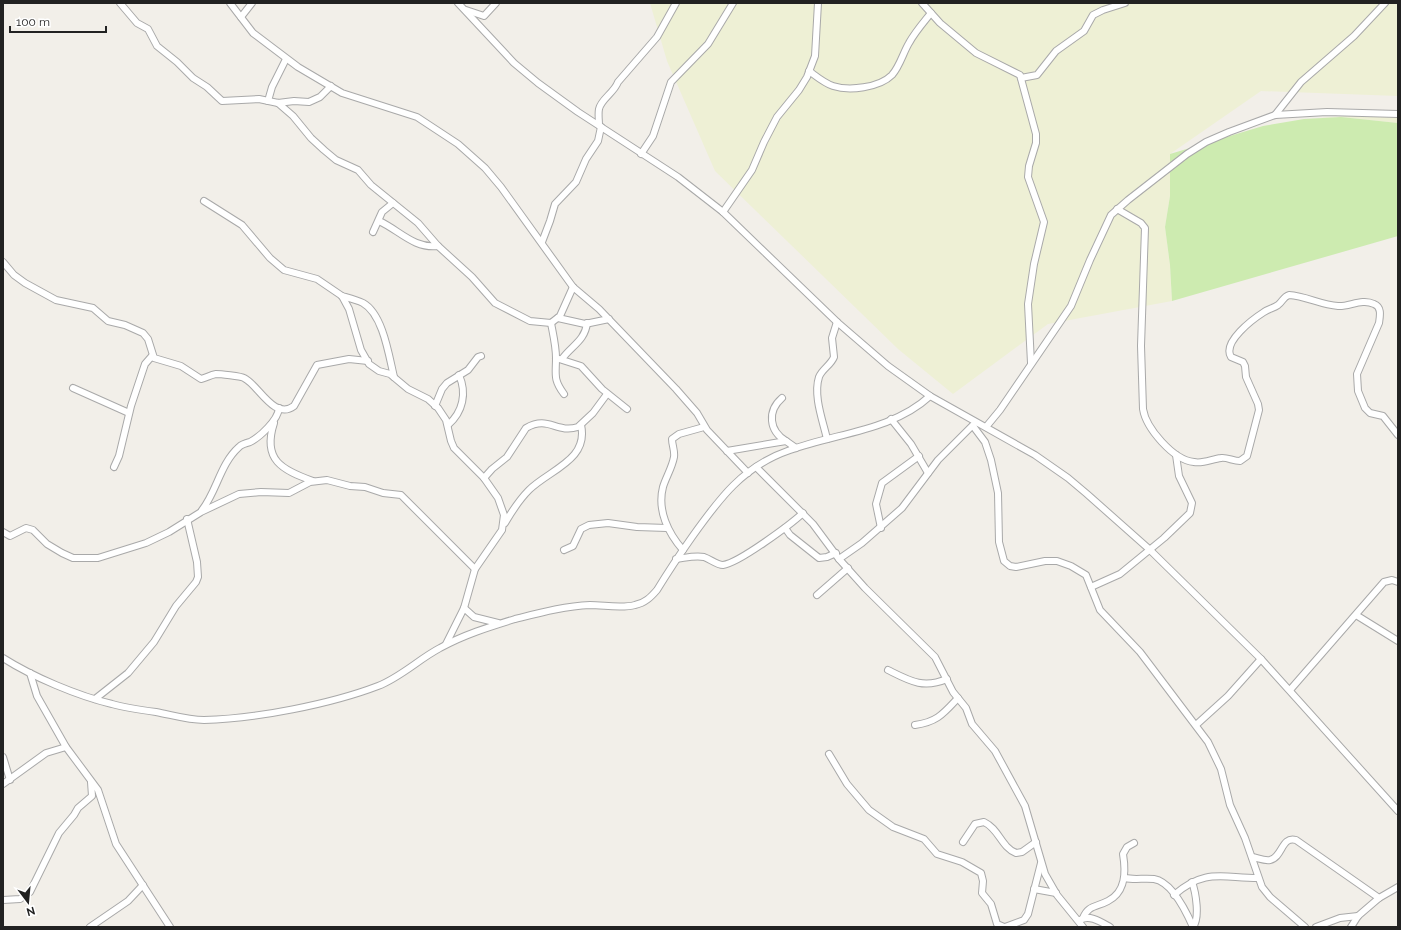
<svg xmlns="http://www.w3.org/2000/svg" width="1401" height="930" viewBox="0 0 1401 930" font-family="Raleway,sans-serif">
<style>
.farmland{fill:#eef0d5}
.grass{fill:#cdebb0}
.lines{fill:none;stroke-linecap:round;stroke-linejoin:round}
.minor-casing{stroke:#a9a9a9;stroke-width:8}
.minor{stroke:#fff;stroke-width:6}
</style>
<rect width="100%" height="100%" fill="#f2efe9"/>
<g class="farmland">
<polygon points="650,3 1398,3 1398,96 1261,91 1170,154 1170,196 1165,227 1170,265 1172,301 1048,324 953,394 898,349 715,171 667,61"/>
<polygon points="1358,115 1398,117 1398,123 1341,117 1304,119"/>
</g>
<polygon class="grass" points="1341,117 1398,123 1398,236 1172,301 1170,265 1165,227 1170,196 1170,154 1263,126 1304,119"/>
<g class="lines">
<defs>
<g id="minor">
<polyline points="120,3 137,23 148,29 157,46 177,62 193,78 207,87 222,101 259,99 278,103 294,101 309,102 320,97 331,86"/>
<polyline points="230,3 253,33 298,67 342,93 417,117 458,144 485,168 501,187 573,287 599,309 676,389 697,413 707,430 748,473"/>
<polyline points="458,3 514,63 538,83 578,112 678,177 723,212 837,322 888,366 930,396 1035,455 1068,478 1087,494 1149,549 1261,659 1398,811"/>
<polyline points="922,3 940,23 976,53 1020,75 1036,134 1036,143 1029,166 1028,177 1044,222 1034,264 1028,304 1031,363"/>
<polyline points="466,10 484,16 496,3"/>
<polyline points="241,17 252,3"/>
<path d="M809 71C816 76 824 83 833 86 849 91 879 88 892 75 900 66 903 53 909 43 915 32 923 23 931 13"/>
<polyline points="1021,78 1037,75 1056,51 1084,31 1093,15 1103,10 1125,3"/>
<polyline points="268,101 272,87 286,59"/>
<polyline points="278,103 293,116 311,138 324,150 336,160 358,170 371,185 418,223 438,246 472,277 495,303 530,321 551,323 560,316 573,287"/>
<polyline points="1275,115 1301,82 1354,36 1385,3"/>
<path d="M599 125C599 120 598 114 599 109 601 99 614 93 618 82L657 37 676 3"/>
<polyline points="641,154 653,136 671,82 708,44 733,3"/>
<polyline points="204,201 242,225 270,258 284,270 317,279 342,296 349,309 361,350 369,364 379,371 390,374 408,389 428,399 438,408 446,420 451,441 454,448 484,478 498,498 504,515 502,530 475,569 464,608 446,644"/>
<path d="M1117 209 1141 223 1145 228 1141 346 1143 409C1146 428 1173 460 1194 462 1203 464 1212 459 1221 458 1227 457 1233 461 1240 461L1247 456 1259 410 1258 404 1246 377 1245 366 1243 362 1231 357C1222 342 1253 319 1264 312 1268 309 1274 308 1278 305 1283 301 1283 297 1289 295 1306 296 1321 305 1338 306 1349 307 1362 298 1374 304 1382 307 1380 316 1379 323L1357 374 1358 391 1365 408 1370 413 1383 416 1398 435"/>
<polyline points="723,212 752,170 764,142 777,117 799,90 807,77 815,56 818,3"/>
<path d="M379 221C399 230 414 249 438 246"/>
<polyline points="373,232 382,212 393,203"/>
<polyline points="542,242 550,221 555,204 576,182 586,159 598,141 601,127"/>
<path d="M3 262 14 275 25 283 56 300 93 308 108 321 125 325 143 333 148 339 154 358 181 366 201 379C206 378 210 375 216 374 219 374 241 376 244 378 258 384 274 421 294 406L317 365 349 359 368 361"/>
<path d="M342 296C349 298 357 300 363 303 383 314 389 356 394 377"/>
<polyline points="558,318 585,324 609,319"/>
<path d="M551 323C553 334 556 346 556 358 556 375 553 379 564 394"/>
<polyline points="556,358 581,366 602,389 627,409"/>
<path d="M562 359C571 346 585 341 587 323"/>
<polyline points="73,388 129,413"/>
<path d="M782 398C767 411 769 431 786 441"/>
<polyline points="435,406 442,389 447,383 468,370 478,357 481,356"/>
<polyline points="891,419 911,444 928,473"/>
<path d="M274 423C262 460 282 470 313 481"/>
<path d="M448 425C463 412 467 393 459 375"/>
<polyline points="973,426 985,442 991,460 998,493 999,542 1004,561 1010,566 1016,567 1045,561 1057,561 1071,566 1086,575 1100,610 1140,652 1208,742 1221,769 1230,805 1245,838 1262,887 1270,897 1305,927"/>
<polyline points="986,427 1000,410 1071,306 1090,260 1111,215 1128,200 1187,154 1206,142 1229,132 1275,115 1327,112 1398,114"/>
<path d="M827 439C823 421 813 396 819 377 822 369 831 365 834 357L832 338 837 322"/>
<polyline points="727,451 786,441 796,448"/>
<polyline points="114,467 119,456 131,406 145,364 152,356"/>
<polyline points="756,467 813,524 839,559 865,588 935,657 953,692 966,708 972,724 995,751 1025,806 1045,874 1057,895 1083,927"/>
<path d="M484 478 492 469 507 457 526 428C549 415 556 434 578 427L593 413 607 394"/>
<path d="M202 510C217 491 220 464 239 447 242 444 246 443 250 442 260 437 278 420 279 408"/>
<path d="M505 523C512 511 519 500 529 490 549 470 589 460 581 425"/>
<polyline points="785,528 790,535 819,558 827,557 836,553"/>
<polyline points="881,528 876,504 882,483 919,456"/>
<polyline points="3,532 10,536 26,528 33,530 47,544 62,553 73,558 98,558 146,543 169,532 201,512 239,494 261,492 289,493 310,482 327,480 350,486 365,487 383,493 401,495 475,569"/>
<polyline points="564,550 573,546 581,529 589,525 608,523 637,527 667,528"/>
<path d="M683 550C668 533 657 510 663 487 666 477 672 468 674 457 675 451 672 445 672 439L679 434 704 427"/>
<path d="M676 559C685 558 695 555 704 557 710 559 717 565 723 565 739 563 791 524 803 513"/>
<polyline points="839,559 862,543 902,508 938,460 975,423"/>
<polyline points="1091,587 1120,574 1164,538 1190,513 1192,503 1179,476 1176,455"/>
<polyline points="817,595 848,568"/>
<polyline points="464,608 474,617 498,623"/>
<polyline points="1356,615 1398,641"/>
<path d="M3 658C33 677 78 696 112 704 126 708 141 710 156 712 172 715 188 720 204 720 255 719 331 704 378 686 401 677 419 659 440 648 463 635 489 627 515 619 539 613 565 606 590 605 604 605 621 609 635 605 645 603 651 597 657 590 668 572 680 554 692 537 719 499 743 466 790 450 836 433 892 431 930 396"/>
<path d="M888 670C910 681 923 689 947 679"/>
<polyline points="30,673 37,696 66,747 98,790 116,844 170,927"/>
<polyline points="1290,690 1384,582 1392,580 1398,582"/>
<polyline points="95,699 128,673 154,642 176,606 196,582 198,577 197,562 187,519"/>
<path d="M915 725C937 722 943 714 958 698"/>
<polyline points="1196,725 1228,696 1261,659"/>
<polyline points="829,754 847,784 869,810 893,827 924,839 937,854 962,862 981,873 983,881 982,893 991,904 997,924 1004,927"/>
<polyline points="3,757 10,780"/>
<polyline points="3,784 46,753 66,747"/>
<path d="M963 842 975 824 984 822C999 829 1001 847 1016 853L1022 852 1036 842"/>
<path d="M1252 857C1258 858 1264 861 1270 860 1283 857 1281 836 1296 840L1379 898"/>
<path d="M1125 878C1134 880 1144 878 1154 879 1172 882 1186 911 1193 927"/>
<path d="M1192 882C1196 893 1200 918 1193 927"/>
<polyline points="1034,889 1056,893"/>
<path d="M1174 895C1205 868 1222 878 1258 878"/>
<polyline points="3,900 20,899 30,892 59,833 74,815 78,808 92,796 91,782"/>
<path d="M1083 918C1088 905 1097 907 1108 901 1126 892 1126 872 1123 854L1127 847 1134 843"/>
<path d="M1080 920C1089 914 1101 922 1110 927"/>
<polyline points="90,927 128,901 143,885"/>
<polyline points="1005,927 1024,920 1028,914 1041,863"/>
<polyline points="1316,927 1340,918 1358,916"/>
<polyline points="1351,927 1358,916 1379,898 1398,887"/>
</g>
</defs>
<use href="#minor" class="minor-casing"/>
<use href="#minor" class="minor"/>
</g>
<rect width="1401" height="930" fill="none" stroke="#222222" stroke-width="8"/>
<g transform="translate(28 902) rotate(164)" stroke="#ffffff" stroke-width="3" paint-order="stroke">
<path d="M0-3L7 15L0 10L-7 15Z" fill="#222222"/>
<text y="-6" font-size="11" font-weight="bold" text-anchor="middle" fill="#222222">N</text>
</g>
<path d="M10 26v6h96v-6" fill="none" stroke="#222222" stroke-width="2"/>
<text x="16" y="26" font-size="12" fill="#222222" stroke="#ffffff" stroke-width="3" paint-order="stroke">100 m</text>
</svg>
